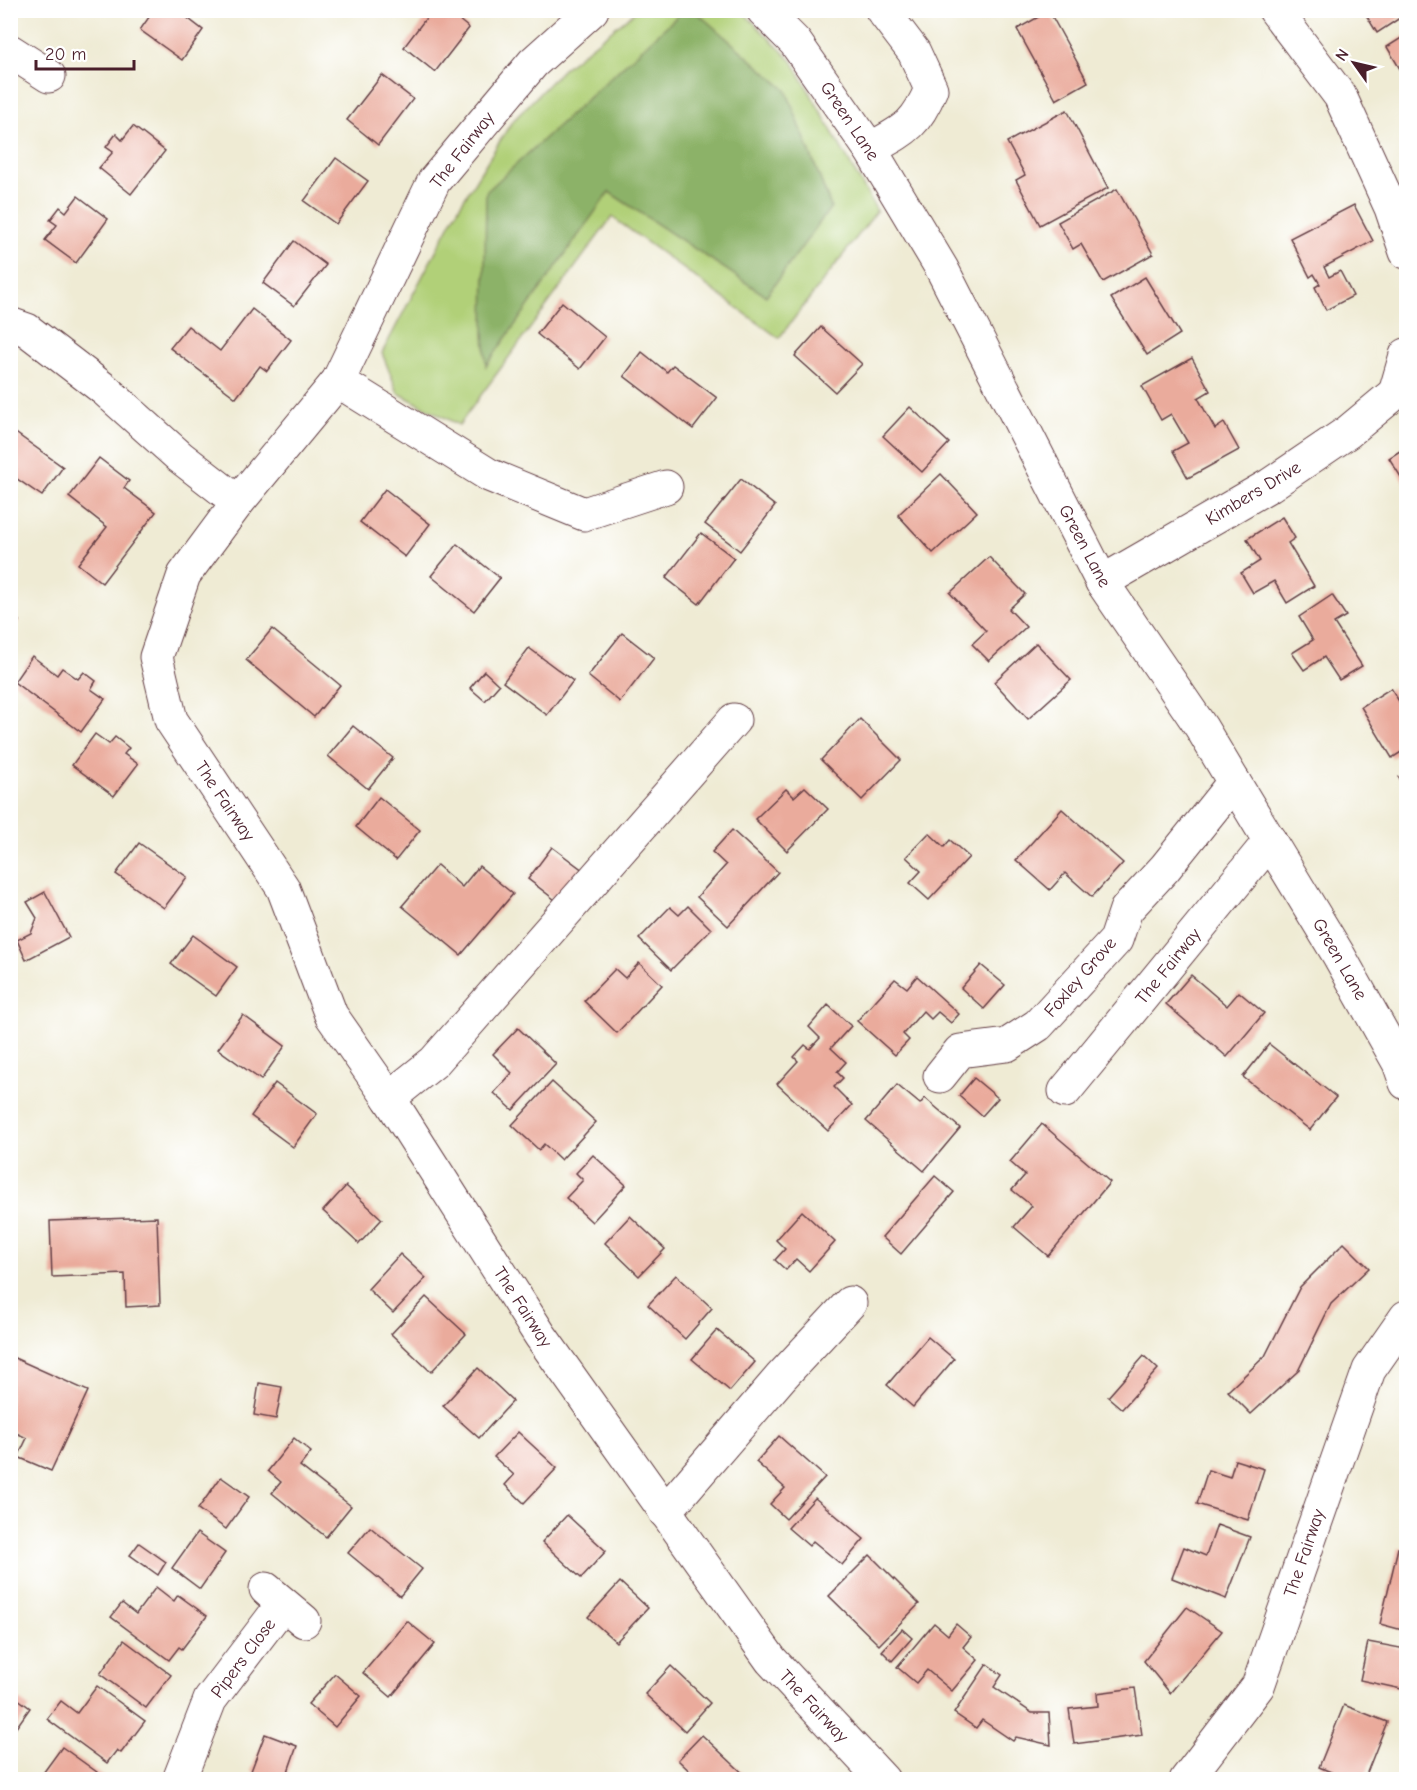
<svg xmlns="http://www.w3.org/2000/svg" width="1417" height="1790" viewBox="0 0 1417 1790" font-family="'Comic Neue',sans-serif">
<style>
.green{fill:#b1d078;stroke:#7e7852;stroke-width:1.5}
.forest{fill:#8cb268;stroke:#6b684a;stroke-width:1.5}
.building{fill:#eaab9c}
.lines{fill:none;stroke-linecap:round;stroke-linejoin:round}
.minor-casing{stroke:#633e44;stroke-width:35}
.minor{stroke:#fff;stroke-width:33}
.labels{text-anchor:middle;stroke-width:4.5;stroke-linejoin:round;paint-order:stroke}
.street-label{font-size:18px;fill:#4a1f2b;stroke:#fff}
</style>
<rect width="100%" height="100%" fill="#fff"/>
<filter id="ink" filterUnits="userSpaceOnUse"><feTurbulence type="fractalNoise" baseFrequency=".0167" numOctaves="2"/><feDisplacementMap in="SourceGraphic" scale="12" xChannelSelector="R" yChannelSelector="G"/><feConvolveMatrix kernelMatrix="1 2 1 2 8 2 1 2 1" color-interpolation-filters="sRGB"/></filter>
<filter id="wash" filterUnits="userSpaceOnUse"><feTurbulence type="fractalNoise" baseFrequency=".008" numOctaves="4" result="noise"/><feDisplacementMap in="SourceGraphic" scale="24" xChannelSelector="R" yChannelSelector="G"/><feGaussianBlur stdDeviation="1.35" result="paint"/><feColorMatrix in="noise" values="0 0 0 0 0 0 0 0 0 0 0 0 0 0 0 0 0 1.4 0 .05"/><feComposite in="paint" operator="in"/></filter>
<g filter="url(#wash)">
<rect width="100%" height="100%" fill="#efebd4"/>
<polygon class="green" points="636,11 742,11 792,61 877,211 779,338 612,217 459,425 398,393 382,353 459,207 511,123 563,69"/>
<polygon class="forest" points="694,10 786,90 831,207 766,296 609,192 486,366 484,332 486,192 683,11"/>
<g id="blocks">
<g class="building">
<polygon points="154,10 177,10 203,30 182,60 140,30"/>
<polygon points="432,10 447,10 469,28 435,72 404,47"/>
<polygon points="1363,10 1406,10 1406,14 1377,33"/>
<polygon points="1049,11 1088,82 1056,100 1017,29"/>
<polygon points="1406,35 1406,65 1400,69 1387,47"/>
<polygon points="382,75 413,99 378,145 347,120"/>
<polygon points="1067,110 1108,188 1040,225 1016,180 1025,175 1007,142"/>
<polygon points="133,126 165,151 131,194 99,168 113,152 106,147 116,134 122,140"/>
<polygon points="336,158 368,181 336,224 304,201"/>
<polygon points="1117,189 1153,254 1103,282 1081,244 1073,249 1058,222"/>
<polygon points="78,196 108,219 76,263 45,240 57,225 50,220 60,207 66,212"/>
<polygon points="1354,205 1373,241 1324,267 1329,277 1340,271 1353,296 1326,310 1315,287 1320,284 1314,274 1310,277 1290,238"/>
<polygon points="294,241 326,265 294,306 263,283"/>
<polygon points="1145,277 1180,334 1147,355 1111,298"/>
<polygon points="562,302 605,337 580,369 537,334"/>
<polygon points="252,309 291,340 267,371 260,366 236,398 170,348 188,326 220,351"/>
<polygon points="821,327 862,364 835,392 795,356"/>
<polygon points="642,352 667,372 673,365 717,398 693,429 624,376"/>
<polygon points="1192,358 1210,391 1198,398 1215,429 1224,423 1239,450 1188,478 1173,451 1188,443 1171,414 1161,420 1142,386"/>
<polygon points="910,407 949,443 922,472 883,436"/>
<polygon points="10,429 63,467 42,496 10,474"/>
<polygon points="1406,447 1406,485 1389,458"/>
<polygon points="99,458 129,481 124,488 156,512 102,583 78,564 107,527 69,497"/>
<polygon points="941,474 977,512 933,553 898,515"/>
<polygon points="741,479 775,506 740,551 705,524"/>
<polygon points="385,489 430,524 405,557 360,522"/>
<polygon points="1282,517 1295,538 1288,543 1314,586 1287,603 1274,581 1253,593 1241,573 1260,561 1247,539"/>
<polygon points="701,533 734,558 699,604 666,578"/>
<polygon points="457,544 500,578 474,611 431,576"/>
<polygon points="989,557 1025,594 1009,609 1026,627 989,661 972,644 986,631 950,593"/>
<polygon points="1332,595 1346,616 1334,623 1362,666 1339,680 1324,657 1304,670 1292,653 1313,640 1299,617"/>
<polygon points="10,615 19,621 10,632"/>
<polygon points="272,629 340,685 314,717 246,660"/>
<polygon points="622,633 654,658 620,702 588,676"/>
<polygon points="1036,643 1071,680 1028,719 994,682"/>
<polygon points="529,648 573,681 547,715 503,682"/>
<polygon points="32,656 57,675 62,668 78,679 84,672 96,681 91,689 105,699 81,732 14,682"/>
<polygon points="484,671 499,685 485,701 470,688"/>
<polygon points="1391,688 1406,713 1406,749 1392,758 1361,707"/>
<polygon points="860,719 901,760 862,800 821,760"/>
<polygon points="353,726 393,758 368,789 328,756"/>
<polygon points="95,734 109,744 115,737 129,748 124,754 138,764 114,796 72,765"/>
<polygon points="1406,773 1406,790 1399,777"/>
<polygon points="805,787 828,809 787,851 755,819 786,789 794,797"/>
<polygon points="379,797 420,830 396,860 356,827"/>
<polygon points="1062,809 1123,863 1092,897 1065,873 1050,890 1016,860"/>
<polygon points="732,830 778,872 728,926 697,897 726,865 712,852"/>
<polygon points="929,833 944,847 950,840 969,857 929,900 910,883 921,871 906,857"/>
<polygon points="139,843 187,877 164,908 116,874"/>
<polygon points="552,847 584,871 559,903 528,879"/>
<polygon points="437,865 462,887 479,866 513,894 461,955 402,906"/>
<polygon points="45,892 69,937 26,960 17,940 31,933 37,918 27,902"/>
<polygon points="688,906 711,929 671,970 639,939 670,907 679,915"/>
<polygon points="193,935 237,967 216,996 171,964"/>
<polygon points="639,963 662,985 617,1033 584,1001 615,969 625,978"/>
<polygon points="981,965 1005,985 984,1009 961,988"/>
<polygon points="1191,975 1227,1006 1239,992 1264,1013 1227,1057 1166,1004"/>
<polygon points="917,976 959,1014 951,1023 938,1012 931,1019 923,1011 903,1034 909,1040 895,1055 857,1021 895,979 907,988"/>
<polygon points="828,1005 851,1026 831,1048 846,1062 837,1072 843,1078 834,1087 852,1105 828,1131 777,1084 798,1061 794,1057 805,1045 810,1049 820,1038 809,1027"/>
<polygon points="243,1015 285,1046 261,1080 218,1049"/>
<polygon points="518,1028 556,1064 513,1110 494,1093 512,1073 493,1054"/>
<polygon points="1269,1044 1336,1097 1310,1130 1243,1077"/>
<polygon points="974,1078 998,1098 982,1116 959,1096"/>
<polygon points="552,1082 596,1122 561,1160 544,1144 539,1150 512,1125"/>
<polygon points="275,1083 317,1114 293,1147 251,1116"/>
<polygon points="897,1085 920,1104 925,1098 960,1128 924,1171 866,1121"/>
<polygon points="1042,1124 1110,1182 1048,1256 1014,1227 1032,1206 1012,1190 1025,1175 1010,1162"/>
<polygon points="593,1155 626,1185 592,1222 566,1198 583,1180 576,1173"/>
<polygon points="935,1176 954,1192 901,1254 882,1237"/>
<polygon points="346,1186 382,1219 359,1244 323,1211"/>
<polygon points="802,1211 835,1242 809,1271 796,1259 786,1270 775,1260 785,1249 776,1240"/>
<polygon points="630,1216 665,1249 639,1276 605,1243"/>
<polygon points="157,1217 160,1305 126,1307 125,1274 52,1277 50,1221"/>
<polygon points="1344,1243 1369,1268 1331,1304 1298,1371 1251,1414 1228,1391 1265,1356 1300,1287"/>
<polygon points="400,1254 426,1278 393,1313 368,1289"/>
<polygon points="676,1275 712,1308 685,1339 648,1305"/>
<polygon points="426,1297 466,1334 431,1372 391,1334"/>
<polygon points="717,1330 755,1362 730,1391 692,1359"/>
<polygon points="928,1337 954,1359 913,1407 887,1385"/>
<polygon points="10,1356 88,1391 51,1471 18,1457 27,1438 10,1430"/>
<polygon points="1144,1356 1158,1369 1122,1409 1108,1397"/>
<polygon points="478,1368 513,1401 479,1438 443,1406"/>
<polygon points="259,1383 282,1387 276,1419 254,1415"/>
<polygon points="518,1432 557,1468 524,1503 505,1485 514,1475 494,1457"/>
<polygon points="779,1436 825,1477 786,1519 770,1504 785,1488 756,1462"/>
<polygon points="294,1438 311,1452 300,1466 351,1506 326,1537 272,1493 281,1482 268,1471"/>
<polygon points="1235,1460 1264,1469 1248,1520 1197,1504 1208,1470 1230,1477"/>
<polygon points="221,1477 249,1497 226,1529 198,1509"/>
<polygon points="815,1498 864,1539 842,1565 813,1541 809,1546 788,1528"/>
<polygon points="567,1515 606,1551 581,1578 542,1542"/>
<polygon points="1217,1525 1250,1537 1226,1599 1172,1578 1184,1547 1206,1556"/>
<polygon points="370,1527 422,1569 400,1596 348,1553"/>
<polygon points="197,1533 225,1553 200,1589 172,1568"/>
<polygon points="139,1543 166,1562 158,1575 130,1555"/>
<polygon points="1398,1548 1406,1550 1406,1631 1380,1624"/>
<polygon points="870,1555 919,1604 879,1645 829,1596"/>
<polygon points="620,1582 648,1608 616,1642 588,1617"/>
<polygon points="156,1587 174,1601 178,1595 207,1616 182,1649 179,1647 169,1660 111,1617 122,1603 136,1614"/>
<polygon points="1187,1607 1222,1631 1170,1693 1144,1661"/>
<polygon points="407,1621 435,1644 391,1697 363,1673"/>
<polygon points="934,1623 948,1635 956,1624 971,1637 963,1647 978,1660 952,1691 927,1670 916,1683 897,1667"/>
<polygon points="902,1629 912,1638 892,1661 882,1651"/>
<polygon points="124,1640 171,1675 146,1708 100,1674"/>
<polygon points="1368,1642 1406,1649 1406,1690 1360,1680"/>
<polygon points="987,1664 1002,1675 994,1687 1032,1713 1049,1713 1051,1745 1016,1737 1013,1741 982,1720 976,1728 954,1713"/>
<polygon points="671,1666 710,1703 685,1731 645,1694"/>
<polygon points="335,1674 361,1696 335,1727 308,1704"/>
<polygon points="97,1686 145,1721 121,1753 117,1750 107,1763 47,1719 61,1701 77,1713"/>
<polygon points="1135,1688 1142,1735 1074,1744 1069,1709 1098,1706 1097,1693"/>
<polygon points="10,1693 30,1708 13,1732 10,1730"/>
<polygon points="1344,1705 1387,1722 1364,1780 1350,1780 1319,1767"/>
<polygon points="265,1734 297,1746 285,1780 273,1780 251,1771"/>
<polygon points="702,1735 750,1780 699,1780 678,1760"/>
<polygon points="62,1747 108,1780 38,1780"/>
</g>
</g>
</g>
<g filter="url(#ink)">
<use href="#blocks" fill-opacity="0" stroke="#633e44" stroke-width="1.5"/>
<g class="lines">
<defs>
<g id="minor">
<polyline points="592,10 533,63 434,181 338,381 238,502 184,575 156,657 171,720 283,888 331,1015 389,1098 540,1335 771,1660 883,1780"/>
<polyline points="763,10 795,42 870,149 942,269 1102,582 1201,727 1234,782 1338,954 1399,1063 1406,1083"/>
<polyline points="1275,10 1340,96 1391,208 1406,252"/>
<polyline points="10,51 49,76"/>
<path d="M870 149C904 130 915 127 931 89L914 52 882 10"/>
<polyline points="10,324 27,330 104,389 180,457 238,502"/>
<polyline points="338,381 489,475 584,514 666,487"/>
<polyline points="1395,393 1406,355"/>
<polyline points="1102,582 1270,485 1348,432 1395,393 1406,391"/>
<polyline points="940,1076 960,1051 1007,1045 1038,1025 1116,940 1126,910 1165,868 1234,782"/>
<polyline points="1065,1091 1270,841"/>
<polyline points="389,1098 434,1062 734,720"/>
<polyline points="665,1512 781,1377 850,1303"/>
<polyline points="266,1589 304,1621"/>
<polyline points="179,1780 210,1700 283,1604"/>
<polyline points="1186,1780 1258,1686 1369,1370 1406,1317"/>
</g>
</defs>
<use href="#minor" class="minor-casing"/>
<use href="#minor" class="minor"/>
</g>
</g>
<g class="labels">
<g class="street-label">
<text transform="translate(850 121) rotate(56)" y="6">Green Lane</text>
<text transform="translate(462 150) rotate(-52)" y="6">The Fairway</text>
<text transform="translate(1253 493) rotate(-31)" y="6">Kimbers Drive</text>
<text transform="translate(1085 546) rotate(62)" y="6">Green Lane</text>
<text transform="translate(225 801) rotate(56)" y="6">The Fairway</text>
<text transform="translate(1340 959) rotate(60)" y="6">Green Lane</text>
<text transform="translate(1168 966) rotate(-51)" y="6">The Fairway</text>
<text transform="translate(1080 977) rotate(-49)" y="6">Foxley Grove</text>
<text transform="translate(523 1307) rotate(57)" y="6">The Fairway</text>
<text transform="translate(1304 1553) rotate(-71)" y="6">The Fairway</text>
<text transform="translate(243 1658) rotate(-53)" y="6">Pipers Close</text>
<text transform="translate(814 1706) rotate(47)" y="6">The Fairway</text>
</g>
</g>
<rect width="1417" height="1790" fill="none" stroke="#fff" stroke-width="36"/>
<g transform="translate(1354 63) rotate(304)" stroke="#ffffff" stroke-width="4.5" paint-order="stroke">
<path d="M0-4.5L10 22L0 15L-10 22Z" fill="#4a1f2b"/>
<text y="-9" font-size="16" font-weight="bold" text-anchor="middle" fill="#4a1f2b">N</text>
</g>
<path d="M36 60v9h98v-9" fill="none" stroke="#4a1f2b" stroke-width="3"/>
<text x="45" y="60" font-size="18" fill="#4a1f2b" stroke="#ffffff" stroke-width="4.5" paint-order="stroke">20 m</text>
</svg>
